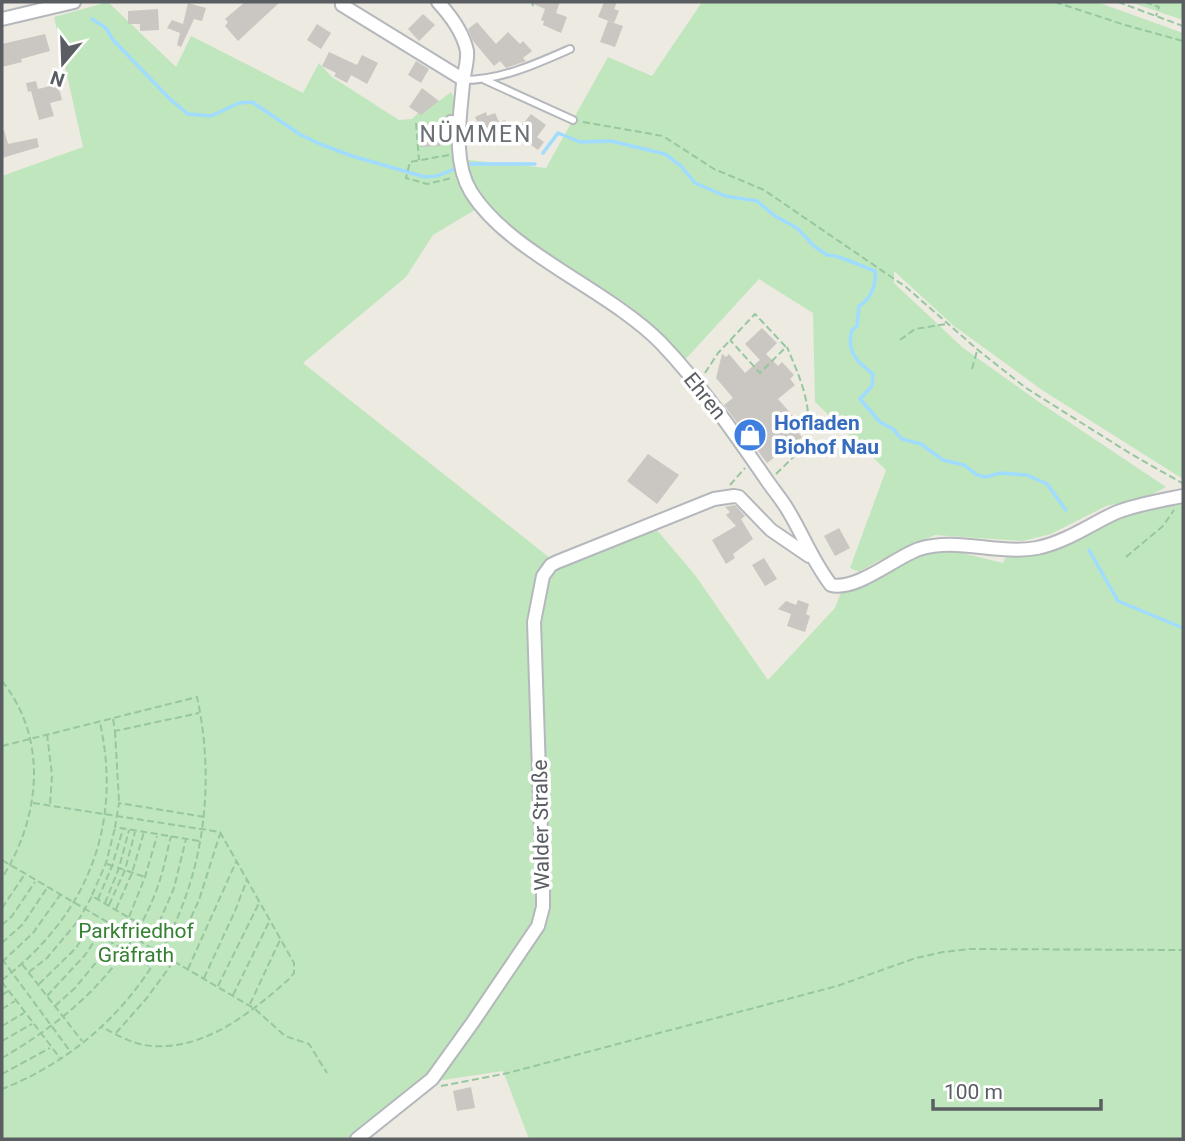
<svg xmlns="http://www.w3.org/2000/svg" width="1185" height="1141" viewBox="0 0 1185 1141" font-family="Roboto,sans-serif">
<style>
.green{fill:#c0e6bd}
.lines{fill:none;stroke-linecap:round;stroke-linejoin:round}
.stream{stroke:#a0dcff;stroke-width:3.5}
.building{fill:#cac6c1}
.service-casing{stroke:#b4b8bc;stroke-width:10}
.minor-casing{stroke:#b4b8bc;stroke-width:16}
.path{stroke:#96c7a0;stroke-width:2;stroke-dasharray:7 3.5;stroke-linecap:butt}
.service{stroke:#fff;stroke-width:6}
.minor{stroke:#fff;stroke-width:12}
.labels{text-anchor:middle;stroke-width:7;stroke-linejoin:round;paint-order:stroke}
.street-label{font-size:21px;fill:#5a5e63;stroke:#fff}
.shop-label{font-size:21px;font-weight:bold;fill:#366cbe;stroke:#fff;text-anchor:start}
.park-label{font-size:21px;fill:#348232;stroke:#fff}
.neighbourhood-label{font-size:23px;letter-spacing:2px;fill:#6b7175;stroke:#fff}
</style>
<rect width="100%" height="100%" fill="#edeae1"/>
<g class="green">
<polygon points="108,2 176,67 191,36 303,93 319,63 332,77 399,120 412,119 423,108 427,110 451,92 457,105 455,144 478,208 433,235 406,277 303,363 550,558 539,570 527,650 539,834 537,919 427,1079 353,1139 2,1139 2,176 83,147 54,17"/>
<path d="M702 2H1097L1183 33V479L1042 390 954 326 894 271V283L962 347 1039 402 1166 487 1145 498 1106 506 1051 534 1023 541 935 535 876 562 859 572 850 568 886 470 815 402 813 313 759 279 683 362C670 347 658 329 644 317 600 279 469 224 468 160L546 168 608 57 652 76Z"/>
<polygon points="1130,2 1183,2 1183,20"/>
<path d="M1183 504V1139H529L503 1071 436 1081 542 932 551 885 538 654C540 625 538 592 555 568L656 529 695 575 768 680 835 608 841 592 867 583 923 553 954 551 1003 563 1005 558 1044 552 1074 543 1130 512Z"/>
</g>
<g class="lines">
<g class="stream">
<polyline points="92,19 106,28 113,40 171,100 188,114 211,116 239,103 252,102 301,135 320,144 352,156 425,177 437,176 467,164 535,164"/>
<path d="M543 153 558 133 580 142 611 141 665 154 681 166 695 183 725 196 757 201 775 216 797 228 814 246 827 255C838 254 862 267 875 271 877 284 871 299 859 306L857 326 852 330C846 351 857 362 873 374L872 386 860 399 880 422 893 429 902 439 921 444 943 460 964 465 977 475 986 477 1000 473 1027 475 1047 484 1066 510"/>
<polyline points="1089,550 1118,601 1183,628"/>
</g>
</g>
<g class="building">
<polygon points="245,2 280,2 238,41 225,26 228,22 225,19"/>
<polygon points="529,2 560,2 556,13 567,17 561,33 543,25 544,21 541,20 545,9"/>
<polygon points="604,2 617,2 614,9 619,11 614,23 598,17"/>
<polygon points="188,3 206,8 202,21 194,19 181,47 177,45 180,33 167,28 172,20 183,24"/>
<polygon points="158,9 159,30 140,31 140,24 128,24 128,11"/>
<polygon points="423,14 435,25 419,41 408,29"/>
<polygon points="608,21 623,26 615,47 600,42"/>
<polygon points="477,22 496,44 508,32 520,44 523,41 532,51 523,58 526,61 506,68 500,61 494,66 473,41 468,29"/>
<polygon points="317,24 331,33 321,49 307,40"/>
<polygon points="45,34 50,51 21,59 22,62 2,67 2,44"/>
<polygon points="329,52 357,65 362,55 378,63 367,84 351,75 347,83 334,76 336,73 322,66"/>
<polygon points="416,61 429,69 421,83 408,75"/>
<polygon points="36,81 38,89 58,84 62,100 50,103 54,116 39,120 31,91 28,92 26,83"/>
<polygon points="422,88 439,101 421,115 409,107"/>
<polygon points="486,112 487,116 495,113 499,122 505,120 507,125 516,122 521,126 531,114 546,125 537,137 544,142 538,150 509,129 491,138 484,124 479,126 475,117"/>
<polygon points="438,123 440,146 420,147 419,124"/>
<polygon points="4,130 8,144 37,138 39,147 2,158 2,131"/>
<polygon points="762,328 777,343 766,354 778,366 782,362 794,375 790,379 795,385 778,399 801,425 795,429 802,437 783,456 780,453 767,463 724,405 733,398 716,378 722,354 726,357 729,354 745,373 760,360 745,344"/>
<polygon points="648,454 679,475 657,504 627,481"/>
<polygon points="735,505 745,516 741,519 753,539 733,554 735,558 726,564 712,540 736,526 726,515 730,512 725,507"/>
<polygon points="839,528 850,548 835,556 824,536"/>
<polygon points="764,558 777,579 765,586 752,565"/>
<polygon points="798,600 809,604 806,614 810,616 805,632 787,626 791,614 778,609 786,601 796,605"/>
<polygon points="471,1087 475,1108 457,1111 453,1091"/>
</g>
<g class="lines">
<defs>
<g id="service">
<path d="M464 80C501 80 536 64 570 49"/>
<polyline points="485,80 573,120"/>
<polyline points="458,139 450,138 445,129 450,119 460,120"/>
</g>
<g id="minor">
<path d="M438 2C451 16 463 32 467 51 468 62 464 72 463 83 460 118 452 161 471 192 509 253 608 289 661 343 701 385 735 434 768 482 775 492 783 501 789 512 804 537 813 562 831 585 857 591 894 558 919 549 957 537 998 555 1037 548 1066 542 1089 525 1115 513 1133 505 1163 500 1183 496"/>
<polyline points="342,5 464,80"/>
<polyline points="2,19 74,2"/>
<polyline points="357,1139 432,1079 473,1022 538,926 543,907 543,891 534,622 543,576 551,565 557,562 714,499 734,496 739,497 771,530 809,556"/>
</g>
</defs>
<use href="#service" class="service-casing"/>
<use href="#minor" class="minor-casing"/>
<g class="path">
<polyline points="532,2 533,6"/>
<polyline points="1055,2 1125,25 1183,41"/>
<polyline points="1118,2 1183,26"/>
<polyline points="1145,2 1159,7 1156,16"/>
<polyline points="583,122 663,136 714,169 764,190 906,287 978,350 1026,388 1131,454 1182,483"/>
<polyline points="416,123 419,160"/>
<polyline points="449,155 410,162 406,178 427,184 452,178"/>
<polyline points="900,340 915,329 946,324"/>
<polyline points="972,369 977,351"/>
<polyline points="705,373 718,353 755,314 786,347 760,373 730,340"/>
<path d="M776 474C783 467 790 461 796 454 822 423 800 378 787 347"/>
<polyline points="730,485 745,468"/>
<polyline points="2,557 3,557"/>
<polyline points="1126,557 1163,526 1174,510"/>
<path d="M2 681C49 740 40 818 2 878"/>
<polyline points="113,719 115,731 199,713"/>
<polyline points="115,731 119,802"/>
<polyline points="47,734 52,775 50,805"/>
<path d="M2 746 197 697C232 858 160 1027 2 1089"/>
<path d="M33 803 220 832 294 963V973L289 979C252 1012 205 1050 152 1046 134 1045 117 1035 102 1027"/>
<polyline points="199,841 115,827 119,803 205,817"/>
<polyline points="2,860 255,1009 285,1036 309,1044 327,1073"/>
<polyline points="107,864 145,877"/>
<polyline points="92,895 106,863 115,828"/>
<polyline points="98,899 112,866 123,829"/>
<polyline points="105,903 119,868 129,830"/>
<polyline points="109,905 125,870 135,832"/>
<polyline points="2,908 25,874"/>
<polyline points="116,909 132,873 144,832"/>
<polyline points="129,917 145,877 157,836"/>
<polyline points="2,925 12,916 35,882"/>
<polyline points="172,929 183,935 199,900 220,834"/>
<polyline points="155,932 174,888 186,839"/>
<polyline points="2,943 23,924 47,888"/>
<polyline points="2,959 70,1051"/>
<polyline points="2,962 33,933 60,895"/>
<polyline points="22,964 82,1041"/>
<polyline points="149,966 78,921 92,896 167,940"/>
<polyline points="188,969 236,862"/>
<polyline points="29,972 47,958 78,921"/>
<polyline points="204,978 235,911 247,880"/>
<path d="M2 980C86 916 123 827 100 723"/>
<polyline points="2,982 60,1058"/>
<polyline points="39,984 76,948 88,929"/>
<polyline points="218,986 259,903"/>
<polyline points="2,995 8,991"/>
<polyline points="233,995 269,922"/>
<polyline points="47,996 85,955 98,936"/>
<polyline points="250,1004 280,940"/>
<polyline points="55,1006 75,988 112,943"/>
<polyline points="2,1009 15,1001"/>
<polyline points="2,1026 24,1013"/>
<polyline points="116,1033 146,999 174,961"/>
<polyline points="2,1041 32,1024"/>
<path d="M2 1058C74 1016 131 964 159 883 164 868 167 852 171 836"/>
<polyline points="2,1074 50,1048"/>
<polyline points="441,1086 508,1073 837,986 916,958 943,952 970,949 1183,950"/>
</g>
<use href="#service" class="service"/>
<use href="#minor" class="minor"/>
</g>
<defs>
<symbol id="shop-disc" viewBox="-11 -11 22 22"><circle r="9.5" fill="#3f7fe0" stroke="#fff"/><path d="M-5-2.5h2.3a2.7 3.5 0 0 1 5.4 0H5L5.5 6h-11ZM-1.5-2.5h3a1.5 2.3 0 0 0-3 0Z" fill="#fff"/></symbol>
</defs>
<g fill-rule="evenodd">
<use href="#shop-disc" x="731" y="416" width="38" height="38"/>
</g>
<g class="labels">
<g class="street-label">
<text transform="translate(705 396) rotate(51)" y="7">Ehren</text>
<text transform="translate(541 825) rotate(-91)" y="7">Walder Straße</text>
</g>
<g class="shop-label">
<text x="774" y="430">Hofladen<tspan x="774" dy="24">Biohof Nau</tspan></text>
</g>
<g class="park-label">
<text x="136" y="938">Parkfriedhof<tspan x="136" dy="24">Gräfrath</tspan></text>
</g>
<g class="neighbourhood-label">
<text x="476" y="142">NÜMMEN</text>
</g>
</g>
<rect width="1185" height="1141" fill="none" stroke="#5a5e63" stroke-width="7"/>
<g transform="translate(63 63) rotate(199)" stroke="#ffffff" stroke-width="5" paint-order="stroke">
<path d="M0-5L12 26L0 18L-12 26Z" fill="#5a5e63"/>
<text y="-10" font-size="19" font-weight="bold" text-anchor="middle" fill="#5a5e63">N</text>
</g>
<path d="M933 1099v10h168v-10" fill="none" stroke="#5a5e63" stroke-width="3.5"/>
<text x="944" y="1099" font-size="21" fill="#5a5e63" stroke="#ffffff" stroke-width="5" paint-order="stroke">100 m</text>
</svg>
